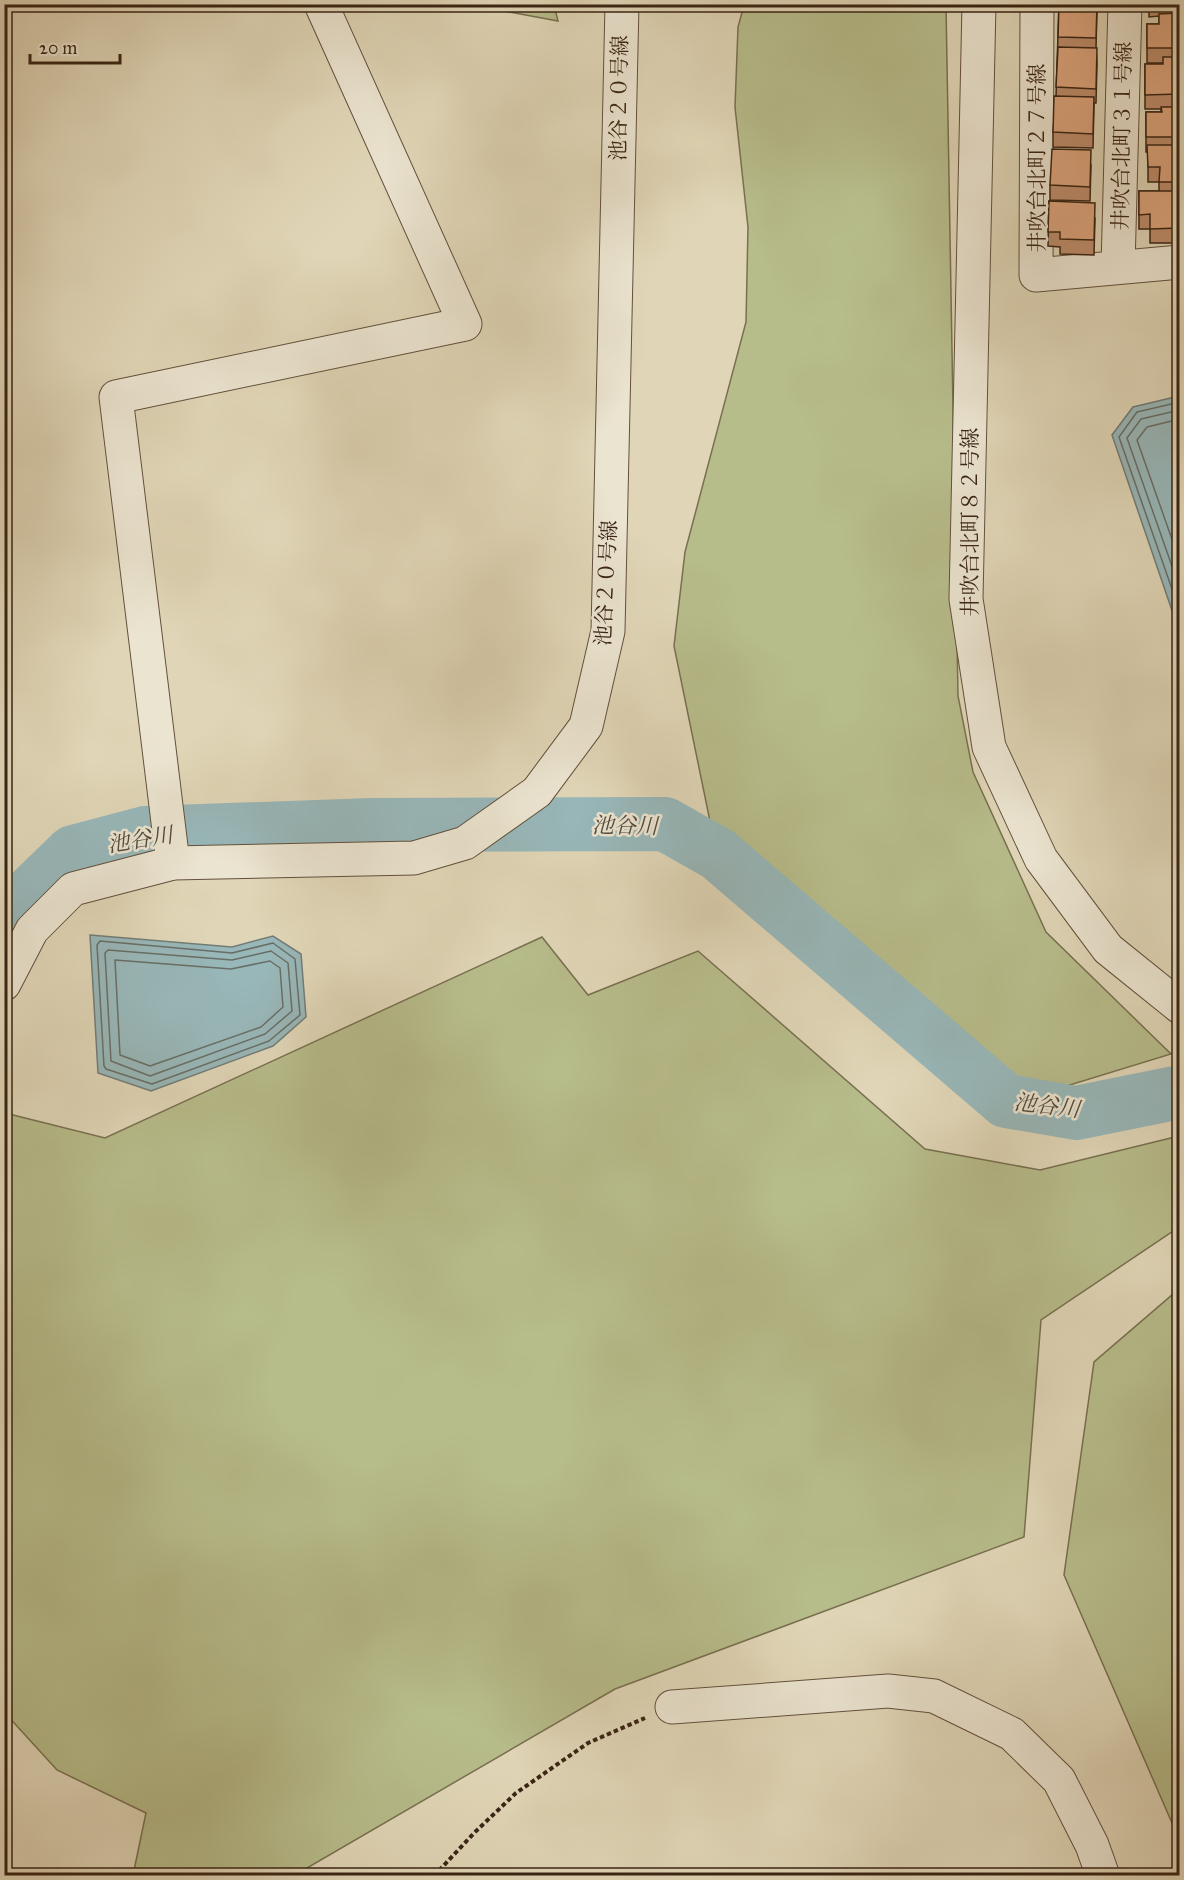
<svg xmlns="http://www.w3.org/2000/svg" width="1184" height="1880" viewBox="0 0 1184 1880" font-family="'IM FELL Great Primer','Noto Serif JP',serif">
<style>
.green{fill:#b7bc8b;stroke:#787050;stroke-width:1.5}
.water{fill:#98b7b9;stroke:#727c77;stroke-width:1.5}
.lines{fill:none;stroke-linecap:round;stroke-linejoin:round}
.shore{stroke:#686e66;stroke-width:1.5}
.river{stroke:#98b7b9;stroke-width:54}
.minor-casing{stroke:#63503d;stroke-width:35}
.path{stroke:#392414;stroke-width:4;stroke-dasharray:4.5 3;stroke-linecap:butt}
.minor{stroke:#ebe4d0;stroke-width:33}
.wall{fill:#bd8d6c;stroke:#392414;stroke-width:1.5}
.building{fill:#dca47d;stroke:#392414;stroke-width:1.5}
.labels{text-anchor:middle;stroke-width:5;stroke-linejoin:round;paint-order:stroke}
.street-label{font-size:21px;fill:#392414;stroke:#ebe4d0}
.water-label{font-size:22px;font-style:italic;fill:#51493d;stroke:#ebe4d0}
</style>
<rect width="100%" height="100%" fill="#e0d6b7"/>
<filter id="stains"><feTurbulence type="fractalNoise" baseFrequency=".00333" numOctaves="4"/><feColorMatrix values="0 0 0 0 .2 0 0 0 0 .09 0 0 0 0 .02 0 0 0 .5 -.17"/></filter>
<radialGradient id="worn" r=".72"><stop offset=".6" stop-color="#630" stop-opacity="0"/><stop offset="1" stop-color="#630" stop-opacity=".3"/></radialGradient>
<g class="green">
<polygon points="475,5 554,5 558,21 476,6"/>
<polygon points="744,5 946,5 958,696 973,772 1046,932 1171,1054 1047,1092 1024,1083 984,1063 712,831 674,646 685,552 746,322 748,227 735,107 738,27"/>
<polygon points="542,937 588,995 698,951 925,1149 1040,1170 1179,1136 1179,1227 1041,1320 1024,1537 615,1689 295,1875 133,1875 146,1813 57,1770 5,1713 5,1113 105,1138"/>
<polygon points="1179,1289 1179,1839 1064,1575 1094,1362"/>
</g>
<g class="water">
<polygon points="1179,396 1180,396 1179,631 1112,435 1133,407"/>
<polygon points="90,935 232,947 273,936 301,954 306,1017 273,1046 151,1091 98,1073"/>
</g>
<g class="lines">
<g class="shore">
<polyline points="1180,402 1137,412 1119,437 1180,612"/>
<polyline points="1180,410 1141,419 1127,438 1180,589"/>
<polyline points="1180,419 1147,427 1137,440 1180,562"/>
<polygon points="100,941 232,953 273,943 295,959 300,1015 269,1041 152,1084 106,1069 104,1066 97,945"/>
<polygon points="108,950 232,960 271,951 288,963 292,1011 265,1034 150,1076 111,1061 105,953"/>
<polygon points="115,960 231,969 270,961 280,968 283,1007 261,1027 150,1066 120,1055"/>
</g>
<polyline class="river" points="4,927 15,908 73,852 145,833 372,825 665,824 718,854 1006,1101 1076,1113 1180,1092"/>
<defs>
<g id="minor">
<polyline points="979,4 966,599 989,747 1041,859 1108,949 1180,1007"/>
<polyline points="1037,4 1036,275 1180,262"/>
<polyline points="1118,267 1125,4"/>
<polyline points="173,863 116,397 465,324 321,4"/>
<polyline points="4,984 32,930 73,889 173,863 414,858 465,843 537,792 586,726 608,631 622,4"/>
<polyline points="672,1707 888,1691 934,1696 1012,1734 1059,1780 1092,1845 1103,1876"/>
</g>
</defs>
<use href="#minor" class="minor-casing"/>
<polyline class="path" points="434,1876 474,1833 516,1793 588,1743 645,1718"/>
<use href="#minor" class="minor"/>
</g>
<g class="wall">
<polygon points="1059,4 1100,4 1099,8 1097,8 1096,48 1097,63 1096,103 1094,103 1093,148 1053,147 1053,132 1056,96"/>
<polygon points="1149,4 1179,4 1179,243 1150,243 1150,229 1139,229 1139,191 1159,191 1159,182 1148,182 1148,152 1146,152 1146,112 1161,112 1161,109 1145,109 1145,64 1163,64 1163,63 1147,63 1147,24 1159,24 1159,16 1149,17"/>
<polygon points="1091,165 1090,201 1050,200 1050,185"/>
<polygon points="1049,201 1095,218 1094,255 1060,254 1060,247 1048,246"/>
</g>
<g class="building">
<polygon points="1059,4 1097,4 1096,38 1058,37"/>
<polygon points="1179,13 1179,48 1147,48 1147,24 1159,24 1159,14"/>
<polygon points="1058,47 1097,48 1096,89 1056,87"/>
<polygon points="1163,57 1179,57 1179,94 1145,95 1145,64 1163,64"/>
<polygon points="1054,96 1094,97 1093,134 1053,132"/>
<polygon points="1161,107 1179,107 1179,137 1146,137 1146,112 1162,112"/>
<polygon points="1147,145 1179,145 1179,182 1159,182 1160,167 1148,167"/>
<polygon points="1052,149 1091,150 1090,187 1050,185"/>
<polygon points="1139,191 1179,191 1179,228 1150,229 1150,214 1139,215"/>
<polygon points="1049,201 1095,203 1094,240 1060,239 1060,232 1048,232"/>
</g>
<g class="labels">
<g class="street-label">
<text transform="translate(619 98) rotate(-89)" y="7">池谷２０号線</text>
<text transform="translate(1122 136) rotate(-89)" y="7">井吹台北町３１号線</text>
<text transform="translate(1037 158) rotate(-90)" y="7">井吹台北町２７号線</text>
<text transform="translate(970 522) rotate(-90)" y="7">井吹台北町８２号線</text>
<text transform="translate(606 583) rotate(-87)" y="7">池谷２０号線</text>
</g>
<g class="water-label">
<text transform="translate(625 825) rotate(1)" y="8">池谷川</text>
<text transform="translate(140 839) rotate(-9)" y="8">池谷川</text>
<text transform="translate(1047 1105) rotate(7)" y="8">池谷川</text>
</g>
</g>
<rect width="1184" height="1880" fill="none" stroke="#e0d6b7" stroke-width="24"/>
<rect x="6" y="6" width="1172" height="1868" fill="none" stroke="#392414" stroke-width="3"/>
<rect x="12" y="12" width="1160" height="1856" fill="none" stroke="#392414" stroke-width="1.5"/>
<path d="M30 54v9h90v-9" fill="none" stroke="#392414" stroke-width="3"/>
<text x="39" y="54" font-size="18" fill="#392414" stroke="#ebe4d0" stroke-width="4.5" paint-order="stroke">20 m</text>
<rect width="100%" height="100%" filter="url(#stains)"/>
<rect width="100%" height="100%" fill="url(#worn)"/>
</svg>
